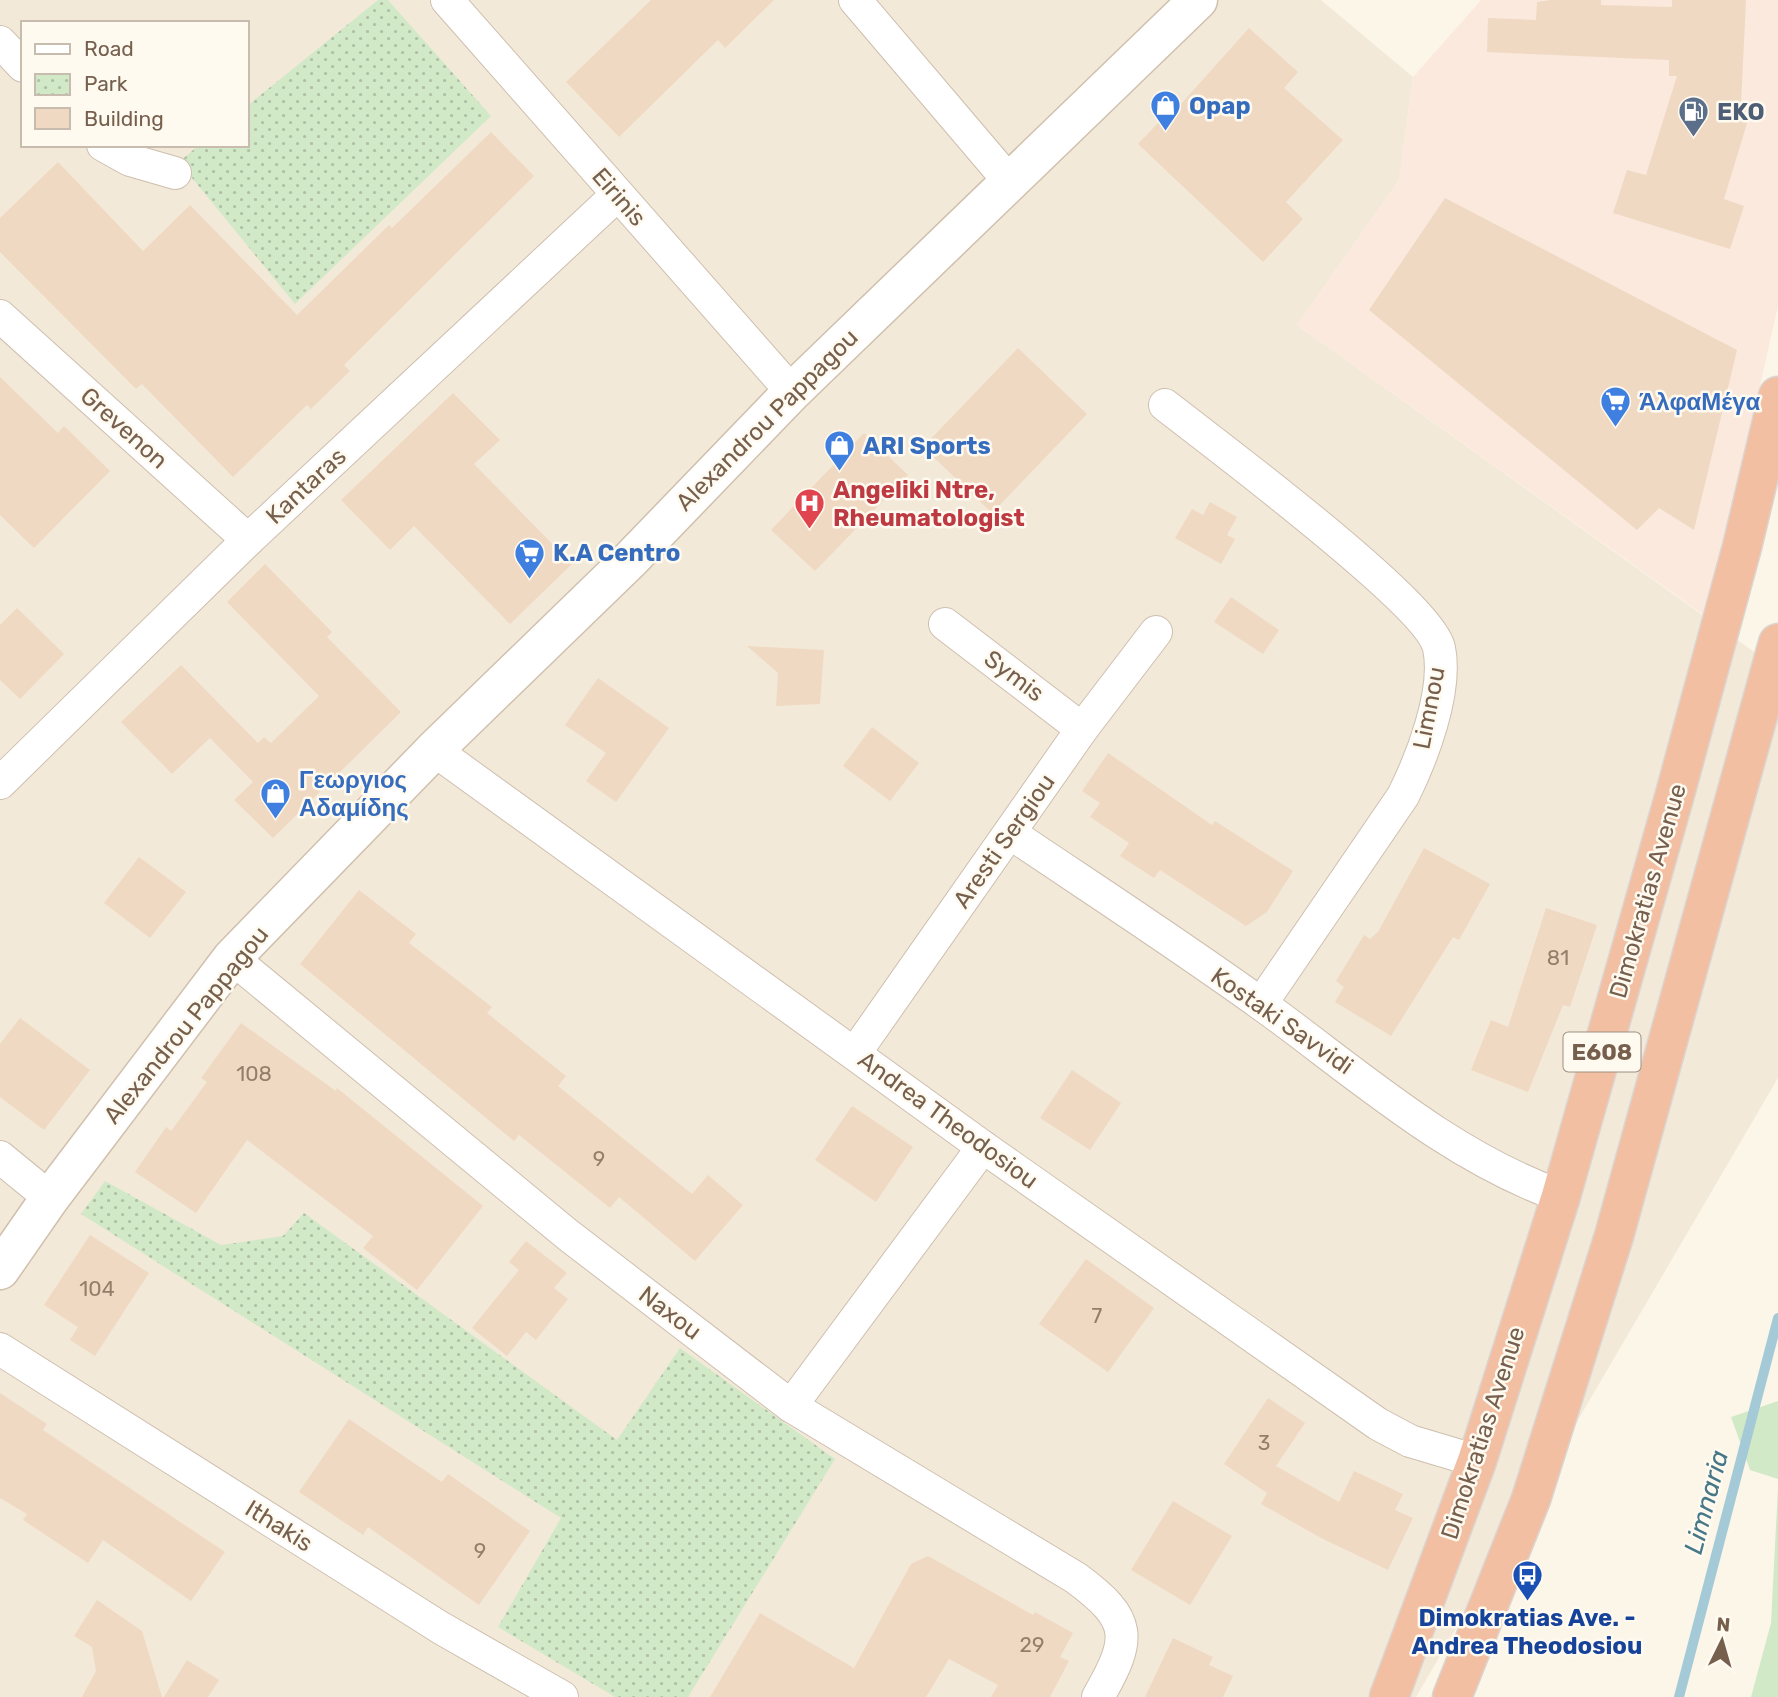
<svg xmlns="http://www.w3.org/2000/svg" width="1778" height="1697" viewBox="0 0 1778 1697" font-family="Rubik,sans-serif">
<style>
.residential{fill:#f3e9d8;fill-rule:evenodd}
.commercial{fill:#fbe9de}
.green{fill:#d2e9c8}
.park{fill:url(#park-dots)}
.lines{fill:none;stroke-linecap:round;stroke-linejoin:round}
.stream{stroke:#a5cad7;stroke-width:10}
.building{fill:#f0d9c2}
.street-casing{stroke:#cebfaf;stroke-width:34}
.secondary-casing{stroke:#d0c0ad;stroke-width:41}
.highway-casing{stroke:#dbd5d1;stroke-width:41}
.street{stroke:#fff;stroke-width:32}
.secondary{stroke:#fff;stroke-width:38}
.highway{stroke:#f3bfa3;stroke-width:38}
.labels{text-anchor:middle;stroke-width:5;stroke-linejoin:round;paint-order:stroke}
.number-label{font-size:21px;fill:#947e6a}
.shield{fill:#fefaf0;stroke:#9f8e7e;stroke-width:2}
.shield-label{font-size:23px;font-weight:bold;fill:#765f4d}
.shop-label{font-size:24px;font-weight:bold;fill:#366cbe;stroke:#fefaf0;text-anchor:start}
.service-label{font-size:24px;font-weight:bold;fill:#4e5e75;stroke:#fefaf0;text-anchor:start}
.street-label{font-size:24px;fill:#765f4d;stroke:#fefaf0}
.health-label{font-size:24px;font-weight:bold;fill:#be3a42;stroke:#fefaf0;text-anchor:start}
.transit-label{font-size:24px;font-weight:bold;fill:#164399;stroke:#fefaf0}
.water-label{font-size:26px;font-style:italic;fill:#477888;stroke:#fefaf0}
</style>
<defs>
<pattern id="park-dots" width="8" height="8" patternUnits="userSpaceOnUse" patternTransform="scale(1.75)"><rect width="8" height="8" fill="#d2e9c8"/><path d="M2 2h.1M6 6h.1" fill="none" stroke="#afc0a5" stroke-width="1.8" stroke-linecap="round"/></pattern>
</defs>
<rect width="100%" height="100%" fill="#fcf6e9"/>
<path class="residential" d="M0 0H1321L1413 77 1399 180 1297 325 1778 669V1078L1416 1697H0ZM23 23H247V145H23Z"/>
<polygon class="commercial" points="1481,0 1778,0 1778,306 1708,618 1297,325 1399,180 1413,77"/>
<g class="green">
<polygon points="1778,1401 1778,1479 1750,1470 1731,1417"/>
<polygon points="1778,1487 1778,1697 1751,1697 1771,1623"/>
</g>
<g class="park">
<polygon points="378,0 388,0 491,116 295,304 179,162 199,145 247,145 247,106"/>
<polygon points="105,1181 221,1245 283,1236 304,1213 617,1440 680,1348 835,1459 688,1697 615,1697 498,1627 561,1518 81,1214"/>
</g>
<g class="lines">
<polyline class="stream" points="1679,1697 1778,1318"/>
</g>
<g class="building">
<polygon points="651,0 774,0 725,48 718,40 619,137 566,82"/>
<polygon points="1550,0 1601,0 1601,5 1672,7 1672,0 1746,0 1741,104 1752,107 1724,199 1744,206 1730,249 1613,213 1627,170 1646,175 1677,76 1669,76 1669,60 1487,52 1488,18 1536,20 1537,2"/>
<polygon points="1249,28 1298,72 1284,88 1343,140 1286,202 1303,219 1263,262 1138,144 1178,102 1181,104"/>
<polygon points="491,132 534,176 344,365 350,371 311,409 307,405 233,477 142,384 136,389 0,252 0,218 58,162 143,251 190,205 297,315 389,225 392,228"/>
<polygon points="1445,198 1737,350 1694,530 1659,508 1637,530 1369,310"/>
<polygon points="1018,348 1087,414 992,513 923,447"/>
<polygon points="0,377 58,433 64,426 110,471 34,548 0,515"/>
<polygon points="453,393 500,440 474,464 572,564 510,624 414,526 390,550 341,500"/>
<polygon points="864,433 908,475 815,571 771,530"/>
<polygon points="1210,502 1237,517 1227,535 1235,539 1221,564 1175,538 1192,509 1203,515"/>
<polygon points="265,564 332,632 327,637 401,712 273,838 234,800 253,782 210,738 172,774 121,722 181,665 258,743 264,737 271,743 319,696 227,602"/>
<polygon points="1231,597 1279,630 1263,654 1214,622"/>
<polygon points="17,608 64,654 20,699 0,680 0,625"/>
<polygon points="747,646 824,650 820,704 776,706 778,673"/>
<polygon points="598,678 669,728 616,802 586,781 606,753 565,725"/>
<polygon points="872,727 919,763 890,801 843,766"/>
<polygon points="1108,753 1212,825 1215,821 1293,871 1267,912 1246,926 1160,870 1154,878 1120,856 1129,843 1090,817 1100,803 1082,791"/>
<polygon points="1424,848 1490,884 1459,940 1453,937 1391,1036 1335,1002 1344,987 1336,981 1364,935 1370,939 1378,932"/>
<polygon points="139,857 186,892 150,938 104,903"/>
<polygon points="359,890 416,934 409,943 492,1007 487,1013 566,1076 558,1086 692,1194 708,1175 743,1205 695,1261 619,1197 610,1208 519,1135 514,1141 300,964"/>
<polygon points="1546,908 1597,925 1570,1007 1563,1005 1528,1092 1471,1070 1491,1020 1508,1027"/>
<polygon points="20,1018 90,1070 44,1130 0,1097 0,1044"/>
<polygon points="241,1023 336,1091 337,1088 483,1206 417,1290 363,1248 373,1236 247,1140 196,1213 135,1172 166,1127 171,1131 207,1082 201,1078"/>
<polygon points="1072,1070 1121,1103 1090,1150 1040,1118"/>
<polygon points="852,1106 913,1147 876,1202 815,1160"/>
<polygon points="90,1235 149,1273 95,1356 70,1340 78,1327 44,1305"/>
<polygon points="526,1241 567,1273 554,1288 568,1299 536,1340 526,1332 507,1356 472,1328 519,1270 509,1262"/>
<polygon points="1086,1259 1154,1308 1108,1372 1039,1324"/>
<polygon points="0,1393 47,1424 43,1430 225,1552 191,1601 103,1540 88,1563 23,1520 27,1514 0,1498"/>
<polygon points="1268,1398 1305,1423 1276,1466 1339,1502 1354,1471 1403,1494 1395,1510 1413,1518 1388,1570 1321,1538 1261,1504 1267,1493 1224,1464"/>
<polygon points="349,1419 442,1482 448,1474 530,1531 479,1605 368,1527 363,1535 299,1492"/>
<polygon points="1173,1501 1232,1536 1190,1605 1131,1570"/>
<polygon points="928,1556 1033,1615 1035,1612 1073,1633 1060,1657 1069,1661 1050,1697 991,1697 998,1685 949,1659 926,1697 710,1697 760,1613 854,1668 911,1564"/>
<polygon points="97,1600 142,1631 162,1697 82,1697 96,1671 92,1647 74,1636"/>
<polygon points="1173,1638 1213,1657 1209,1665 1233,1676 1223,1697 1145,1697"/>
<polygon points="187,1660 219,1680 208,1697 164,1697"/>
</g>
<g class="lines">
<defs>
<g id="street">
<polyline points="447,0 792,392"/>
<polyline points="855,0 1009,181"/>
<polyline points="0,42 23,66"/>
<polyline points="103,145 130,160 175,173"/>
<polyline points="0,316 248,540"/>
<path d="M1165 405C1212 442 1429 603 1439 648 1448 691 1422 758 1403 796L1261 1004"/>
<polyline points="945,624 1082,729"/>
<polyline points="434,750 983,1147 1378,1424 1410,1441 1477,1461"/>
<polyline points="0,783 248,540 617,195"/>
<path d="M1010 833C1096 891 1184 948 1268 1009 1361 1077 1451 1157 1561 1196"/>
<path d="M232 958 568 1235 791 1406 1076 1578C1133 1620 1132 1638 1098 1697"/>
<polyline points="855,1053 1082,729 1156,632"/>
<polyline points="0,1157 50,1198"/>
<polyline points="0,1349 441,1628 562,1697"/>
<polyline points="791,1406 983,1147"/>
</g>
<polyline id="secondary" points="0,1270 50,1198 232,958 434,750 631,559 792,392 1198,0"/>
<g id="highway">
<polyline points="1389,1697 1477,1461 1561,1196 1675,794 1742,547 1778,396"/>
<polyline points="1452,1697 1531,1499 1614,1236 1778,643"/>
</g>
</defs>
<use href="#street" class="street-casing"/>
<use href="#secondary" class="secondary-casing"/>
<use href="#highway" class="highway-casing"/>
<use href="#street" class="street"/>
<use href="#secondary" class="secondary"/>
<use href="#highway" class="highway"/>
</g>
<defs>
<symbol id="shop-pin" viewBox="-11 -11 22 30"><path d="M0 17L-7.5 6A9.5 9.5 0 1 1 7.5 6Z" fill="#3f7fe0" stroke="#fefaf0"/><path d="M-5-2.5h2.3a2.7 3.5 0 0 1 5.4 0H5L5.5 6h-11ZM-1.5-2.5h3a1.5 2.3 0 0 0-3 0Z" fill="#fff"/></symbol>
<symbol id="fuel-pin" viewBox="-11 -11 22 30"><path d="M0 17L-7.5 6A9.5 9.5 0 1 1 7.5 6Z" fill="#5c6f8a" stroke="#fefaf0"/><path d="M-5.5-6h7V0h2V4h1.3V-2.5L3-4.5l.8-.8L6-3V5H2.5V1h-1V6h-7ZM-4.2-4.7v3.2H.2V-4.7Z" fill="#fff"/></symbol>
<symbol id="supermarket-pin" viewBox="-11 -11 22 30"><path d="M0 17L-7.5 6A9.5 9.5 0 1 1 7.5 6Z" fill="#3f7fe0" stroke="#fefaf0"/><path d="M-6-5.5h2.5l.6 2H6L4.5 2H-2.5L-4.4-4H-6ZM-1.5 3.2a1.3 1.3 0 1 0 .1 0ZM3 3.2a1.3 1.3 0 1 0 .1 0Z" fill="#fff"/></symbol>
<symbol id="hospital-pin" viewBox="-11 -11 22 30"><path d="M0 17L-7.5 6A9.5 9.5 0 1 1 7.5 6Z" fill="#e0444e" stroke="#fefaf0"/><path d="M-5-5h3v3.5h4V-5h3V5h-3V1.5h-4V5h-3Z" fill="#fff"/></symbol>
<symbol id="bus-pin" viewBox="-11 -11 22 30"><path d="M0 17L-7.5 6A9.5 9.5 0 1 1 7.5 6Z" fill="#1a4fb4" stroke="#fefaf0"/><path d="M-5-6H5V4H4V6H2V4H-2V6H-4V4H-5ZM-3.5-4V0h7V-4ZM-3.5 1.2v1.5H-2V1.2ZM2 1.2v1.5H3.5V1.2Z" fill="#fff"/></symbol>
</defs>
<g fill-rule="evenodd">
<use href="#shop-pin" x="1148" y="88" width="35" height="47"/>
<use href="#fuel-pin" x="1676" y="94" width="35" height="47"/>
<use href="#supermarket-pin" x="1598" y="384" width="35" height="47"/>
<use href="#shop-pin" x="822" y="428" width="35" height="47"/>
<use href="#hospital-pin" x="792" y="486" width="35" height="47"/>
<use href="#supermarket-pin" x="512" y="536" width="35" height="47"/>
<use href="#shop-pin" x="258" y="776" width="35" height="47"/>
<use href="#bus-pin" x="1510" y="1558" width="35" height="47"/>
</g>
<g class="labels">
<g class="number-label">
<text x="1558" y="965">81</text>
<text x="254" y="1081">108</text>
<text x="599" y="1166">9</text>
<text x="97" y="1296">104</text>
<text x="1097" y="1323">7</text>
<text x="1264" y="1450">3</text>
<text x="480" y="1558">9</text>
<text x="1032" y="1652">29</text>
</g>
<rect class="shield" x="1563.5" y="1032.5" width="77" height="39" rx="5"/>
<g class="shield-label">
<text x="1602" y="1060">E608</text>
</g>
<g class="shop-label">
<text x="1189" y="114">Opap</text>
<text x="1639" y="410">ΆλφαΜέγα</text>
<text x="863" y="454">ARI Sports</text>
<text x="553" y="561">K.A Centro</text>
<text x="299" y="788">Γεωργιος<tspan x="299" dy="28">Αδαμίδης</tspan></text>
</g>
<g class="service-label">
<text x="1717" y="120">EKO</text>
</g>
<g class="street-label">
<text transform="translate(619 197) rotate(49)" y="8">Eirinis</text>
<text transform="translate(767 420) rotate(-45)" y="8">Alexandrou Pappagou</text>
<text transform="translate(124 428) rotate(42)" y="8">Grevenon</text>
<text transform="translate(306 486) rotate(-43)" y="8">Kantaras</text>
<text transform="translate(1014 676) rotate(37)" y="8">Symis</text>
<text transform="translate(1429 708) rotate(-79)" y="8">Limnou</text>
<text transform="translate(1004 841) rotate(-55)" y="8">Aresti Sergiou</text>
<text transform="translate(1648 891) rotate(-74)" y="8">Dimokratias Avenue</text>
<text transform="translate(1282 1021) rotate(35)" y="8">Kostaki Savvidi</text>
<text transform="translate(186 1025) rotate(-51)" y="8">Alexandrou Pappagou</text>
<text transform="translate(948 1120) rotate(36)" y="8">Andrea Theodosiou</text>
<text transform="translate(670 1313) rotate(37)" y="8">Naxou</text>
<text transform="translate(1483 1433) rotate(-72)" y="8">Dimokratias Avenue</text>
<text transform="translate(279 1526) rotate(32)" y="8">Ithakis</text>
</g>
<g class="health-label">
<text x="833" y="498">Angeliki Ntre,<tspan x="833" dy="28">Rheumatologist</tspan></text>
</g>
<g class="transit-label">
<text x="1527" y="1626">Dimokratias Ave. -<tspan x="1527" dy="28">Andrea Theodosiou</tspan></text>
</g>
<g class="water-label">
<text transform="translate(1706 1502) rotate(-75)" y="9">Limnaria</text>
</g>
</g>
<rect x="21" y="21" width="228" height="126" fill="#fefaf0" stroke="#c8bcaf" stroke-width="2"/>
<rect x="35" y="44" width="35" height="10" fill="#ffffff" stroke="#c8bcaf" stroke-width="2"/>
<text x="84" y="56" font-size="21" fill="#765f4d">Road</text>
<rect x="35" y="74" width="35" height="21" fill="url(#park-dots)" stroke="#c8bcaf" stroke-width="2"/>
<text x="84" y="91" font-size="21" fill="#765f4d">Park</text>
<rect x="35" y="108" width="35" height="21" fill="#f0d9c2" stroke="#c8bcaf" stroke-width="2"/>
<text x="84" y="126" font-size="21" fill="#765f4d">Building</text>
<g transform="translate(1722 1641) rotate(5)" stroke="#fefaf0" stroke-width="5" paint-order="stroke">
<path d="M0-5L12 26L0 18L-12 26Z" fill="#765f4d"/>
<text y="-10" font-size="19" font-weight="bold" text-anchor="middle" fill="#765f4d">N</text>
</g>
</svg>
